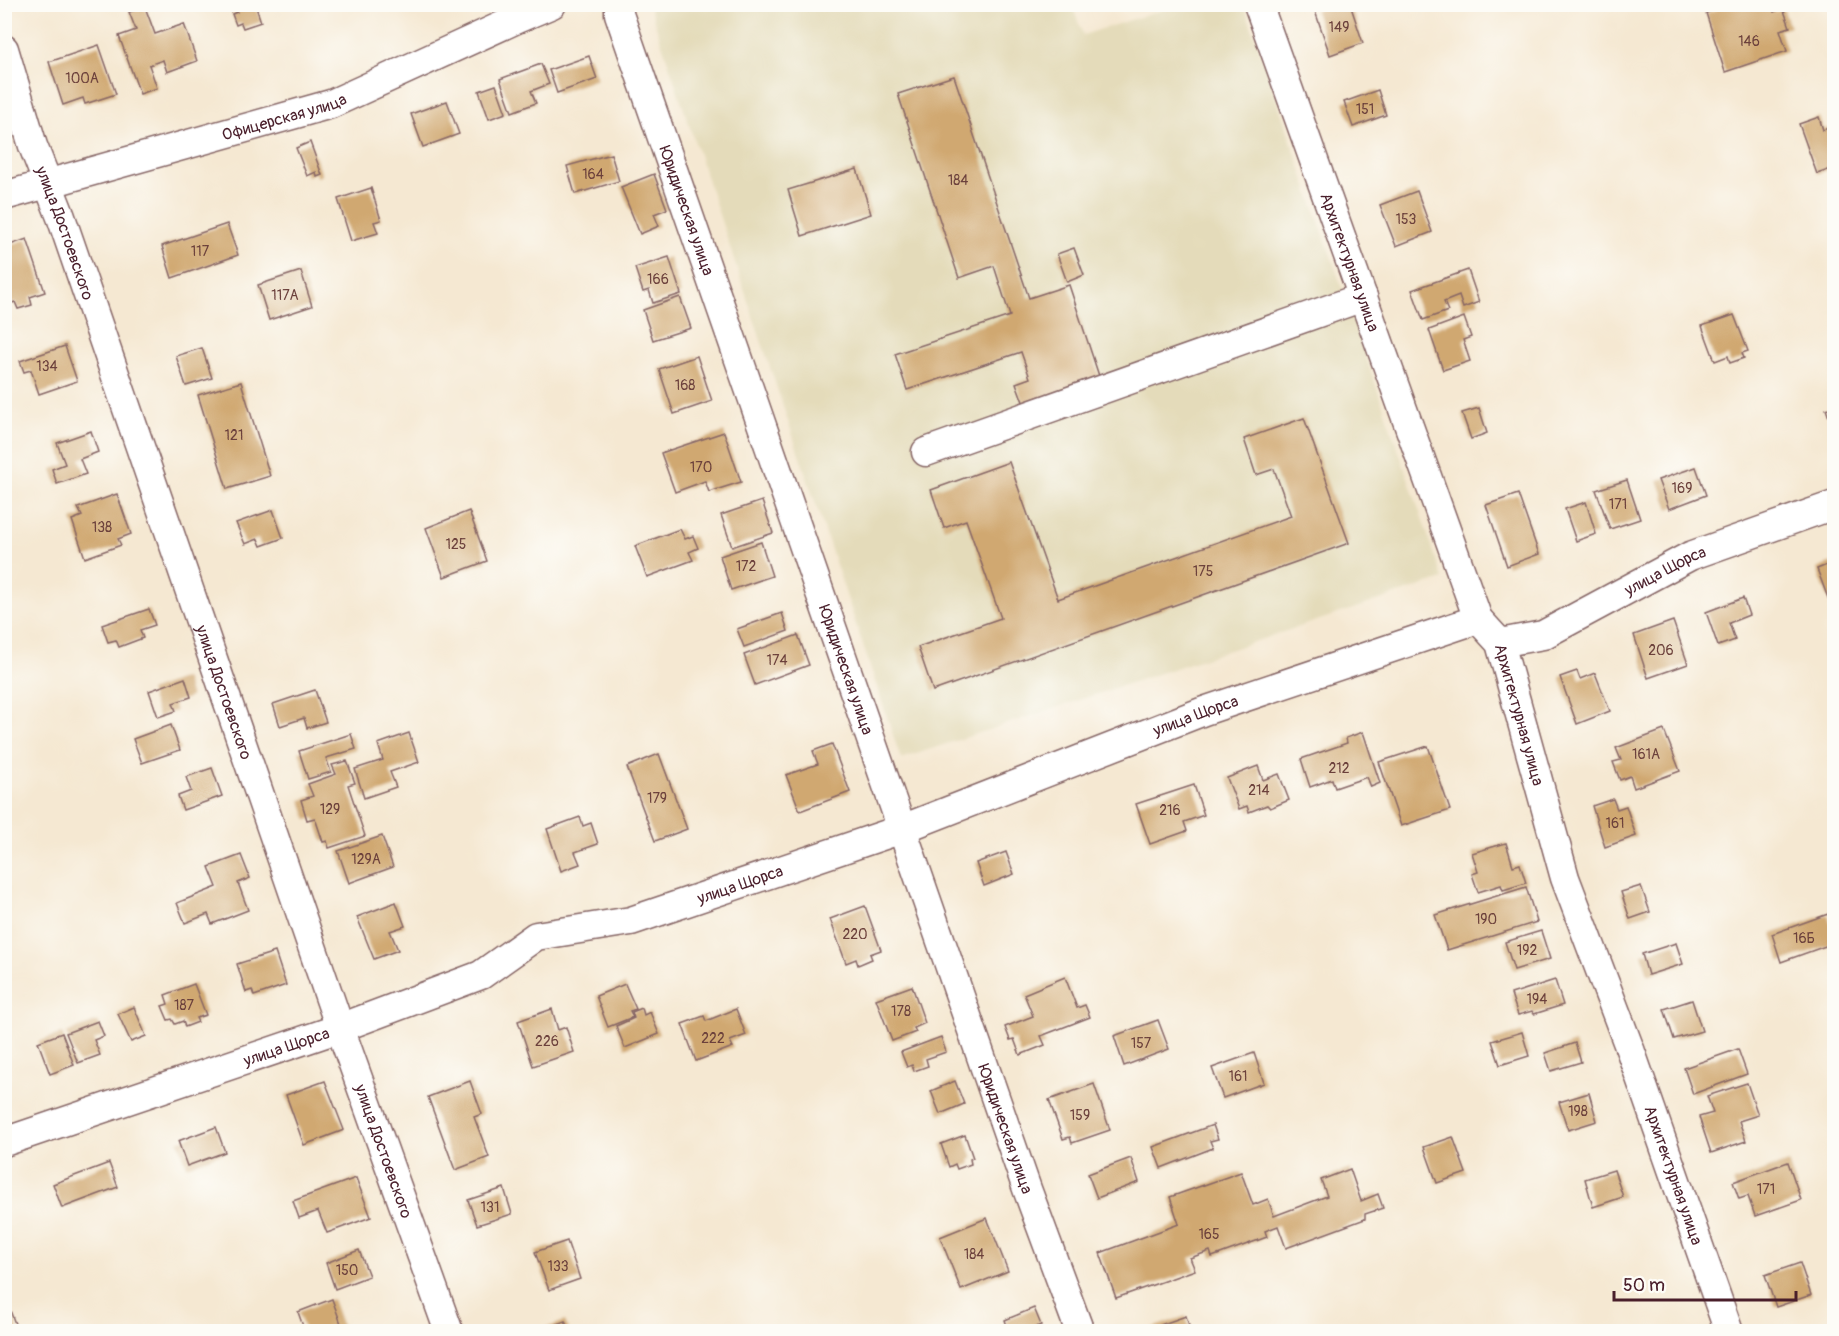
<svg xmlns="http://www.w3.org/2000/svg" width="1839" height="1336" viewBox="0 0 1839 1336" font-family="Pangolin,sans-serif">
<style>
.built{fill:#e4dbba}
.building{fill:#d0a871}
.lines{fill:none;stroke-linecap:round;stroke-linejoin:round}
.minor-casing{stroke:#866565;stroke-width:31}
.minor{stroke:#fff;stroke-width:28}
.labels{text-anchor:middle;stroke-width:4.5;stroke-linejoin:round;paint-order:stroke}
.number-label{font-size:14px;fill:#6c413c}
.street-label{font-size:16px;fill:#4a1f2b;stroke:#fdfcf7}
</style>
<rect width="100%" height="100%" fill="#fdfcf7"/>
<filter id="ink" filterUnits="userSpaceOnUse"><feTurbulence type="fractalNoise" baseFrequency=".0167" numOctaves="2"/><feDisplacementMap in="SourceGraphic" scale="12" xChannelSelector="R" yChannelSelector="G"/><feConvolveMatrix kernelMatrix="1 2 1 2 8 2 1 2 1" color-interpolation-filters="sRGB"/></filter>
<filter id="wash" filterUnits="userSpaceOnUse"><feTurbulence type="fractalNoise" baseFrequency=".008" numOctaves="4" result="noise"/><feDisplacementMap in="SourceGraphic" scale="24" xChannelSelector="R" yChannelSelector="G"/><feGaussianBlur stdDeviation="1.35" result="paint"/><feColorMatrix in="noise" values="0 0 0 0 0 0 0 0 0 0 0 0 0 0 0 0 0 1.4 0 .05"/><feComposite in="paint" operator="in"/></filter>
<g filter="url(#wash)">
<rect width="100%" height="100%" fill="#f5e8d2"/>
<polygon class="built" points="649,5 1072,5 1083,35 1178,5 1244,5 1443,579 901,759"/>
<g id="blocks">
<g class="building">
<polygon points="225,4 255,4 261,22 243,28 241,23 236,25 232,14 237,12 235,7 227,10"/>
<polygon points="1334,4 1350,4 1363,43 1330,55 1315,11"/>
<polygon points="1731,4 1772,4 1774,12 1783,8 1790,27 1780,30 1787,51 1725,72 1706,13"/>
<polygon points="145,7 155,34 184,24 197,61 167,72 163,60 149,65 157,88 140,94 119,36 136,30 129,12"/>
<polygon points="99,45 116,94 85,104 83,98 63,105 49,62"/>
<polygon points="589,56 597,79 557,93 549,70"/>
<polygon points="541,64 549,84 531,91 536,103 512,112 500,79"/>
<polygon points="954,76 1029,298 1069,285 1101,382 1025,407 1016,383 1030,378 1021,352 907,390 895,354 1010,316 994,266 959,278 898,94"/>
<polygon points="496,85 506,113 489,119 479,91"/>
<polygon points="1378,90 1386,115 1353,127 1344,102"/>
<polygon points="447,101 459,134 423,147 411,114"/>
<polygon points="1819,117 1823,130 1834,126 1834,168 1817,174 1799,124"/>
<polygon points="310,142 322,175 317,177 316,172 307,176 296,148"/>
<polygon points="611,154 619,181 575,194 567,166"/>
<polygon points="857,169 871,214 802,236 788,190"/>
<polygon points="654,174 667,209 654,214 659,226 640,234 621,187"/>
<polygon points="371,188 381,220 374,222 378,233 351,241 338,199"/>
<polygon points="1417,191 1432,232 1396,246 1380,205"/>
<polygon points="227,224 238,255 172,278 162,246"/>
<polygon points="27,239 45,292 30,297 32,305 18,309 15,302 4,306 4,247"/>
<polygon points="1074,248 1084,275 1067,282 1057,254"/>
<polygon points="669,257 681,294 653,303 649,290 643,292 635,268"/>
<polygon points="1468,270 1479,302 1463,308 1459,296 1444,302 1448,311 1423,320 1412,290"/>
<polygon points="301,271 312,306 269,320 258,285"/>
<polygon points="680,297 691,328 653,340 643,310"/>
<polygon points="1734,315 1748,351 1742,353 1744,358 1730,363 1728,356 1715,361 1702,326"/>
<polygon points="1464,317 1471,337 1463,340 1470,361 1443,370 1429,330"/>
<polygon points="65,346 77,381 39,394 31,370 24,372 20,361"/>
<polygon points="202,348 212,378 186,386 176,356"/>
<polygon points="697,356 712,401 674,414 659,369"/>
<polygon points="241,382 270,476 227,489 198,395"/>
<polygon points="1834,406 1834,432 1826,409"/>
<polygon points="1479,408 1487,433 1471,439 1462,413"/>
<polygon points="1304,418 1349,543 933,691 918,647 1001,618 966,520 944,528 931,490 1009,462 1058,599 1291,516 1274,469 1256,475 1244,439"/>
<polygon points="91,431 98,452 80,459 86,474 57,484 52,469 65,464 57,443"/>
<polygon points="724,432 741,482 709,492 705,481 675,492 661,453"/>
<polygon points="1696,467 1706,495 1669,509 1658,480"/>
<polygon points="1627,480 1640,519 1610,529 1596,490"/>
<polygon points="117,494 131,534 118,539 121,545 85,558 72,520 82,516 78,508"/>
<polygon points="1518,494 1539,554 1507,566 1486,505"/>
<polygon points="762,501 773,533 732,547 721,515"/>
<polygon points="1586,502 1596,534 1576,541 1565,509"/>
<polygon points="273,510 283,538 261,546 258,539 245,544 236,523"/>
<polygon points="469,511 487,561 444,577 426,528"/>
<polygon points="680,529 685,539 693,536 698,548 689,552 693,560 647,577 635,546"/>
<polygon points="761,542 772,576 731,590 720,556"/>
<polygon points="1834,562 1834,596 1828,598 1817,569"/>
<polygon points="1743,598 1749,615 1729,623 1735,640 1718,646 1706,612"/>
<polygon points="149,609 155,625 140,630 143,638 119,647 116,640 108,642 102,625"/>
<polygon points="782,613 788,631 744,647 737,629"/>
<polygon points="1673,621 1688,664 1648,678 1634,635"/>
<polygon points="798,635 809,665 755,685 744,655"/>
<polygon points="1577,671 1580,679 1595,673 1610,711 1577,724 1560,677"/>
<polygon points="185,678 191,697 173,703 176,711 158,717 149,691"/>
<polygon points="315,690 326,722 307,728 304,718 280,726 273,704"/>
<polygon points="171,725 180,750 142,763 133,739"/>
<polygon points="1664,730 1680,771 1634,788 1630,776 1620,780 1613,762 1621,760 1616,748"/>
<polygon points="1363,732 1380,783 1371,787 1367,777 1335,788 1332,779 1310,787 1301,759 1347,743 1346,738"/>
<polygon points="409,733 419,762 390,772 396,787 364,798 355,769 383,760 378,744"/>
<polygon points="351,734 356,749 326,758 331,772 308,779 299,751"/>
<polygon points="832,744 850,792 800,811 786,775 818,764 813,751"/>
<polygon points="1428,746 1450,810 1401,826 1379,762"/>
<polygon points="659,754 687,829 655,841 627,767"/>
<polygon points="347,761 355,783 348,785 365,836 329,848 327,841 323,842 315,818 307,820 301,800 313,796 308,784 336,774 332,765"/>
<polygon points="1258,766 1263,780 1279,774 1289,800 1270,808 1267,805 1249,812 1247,806 1239,809 1227,778"/>
<polygon points="212,768 222,796 183,810 178,796 191,791 186,777"/>
<polygon points="1194,785 1204,815 1184,822 1187,831 1150,844 1136,804"/>
<polygon points="1613,799 1617,809 1626,806 1636,836 1605,847 1592,806"/>
<polygon points="580,817 583,826 591,823 598,844 575,852 580,864 561,871 547,829"/>
<polygon points="382,836 393,867 349,883 338,851"/>
<polygon points="1506,843 1513,866 1520,864 1526,883 1503,890 1501,885 1478,892 1472,874 1478,872 1472,853"/>
<polygon points="1006,852 1014,874 984,886 976,863"/>
<polygon points="241,855 250,878 238,883 248,910 212,924 208,914 185,923 177,903 217,887 209,867"/>
<polygon points="1641,886 1650,912 1630,919 1621,892"/>
<polygon points="1526,887 1537,922 1447,950 1435,915"/>
<polygon points="396,902 405,926 390,931 398,950 374,959 357,917"/>
<polygon points="865,906 881,950 870,954 872,959 858,965 856,959 846,963 830,919"/>
<polygon points="1828,914 1834,933 1834,943 1781,962 1772,934"/>
<polygon points="1541,931 1550,959 1514,970 1505,942"/>
<polygon points="1676,943 1683,964 1648,975 1642,954"/>
<polygon points="275,952 286,985 254,996 252,990 246,992 237,964"/>
<polygon points="1065,977 1077,1008 1085,1005 1090,1017 1041,1036 1045,1045 1020,1055 1014,1039 1010,1040 1005,1027 1033,1016 1024,994"/>
<polygon points="1555,980 1563,1005 1534,1014 1532,1011 1518,1015 1511,994"/>
<polygon points="194,984 206,1015 196,1018 198,1022 185,1027 183,1021 175,1024 172,1019 168,1020 162,1006 168,1004 165,995"/>
<polygon points="625,984 636,1009 630,1011 633,1017 608,1027 596,996"/>
<polygon points="912,986 925,1023 914,1028 916,1032 892,1041 876,999"/>
<polygon points="1692,1000 1702,1031 1674,1039 1664,1009"/>
<polygon points="134,1007 146,1036 131,1042 118,1014"/>
<polygon points="642,1008 644,1015 650,1012 659,1034 625,1048 616,1026 634,1018 632,1012"/>
<polygon points="552,1009 558,1030 566,1027 574,1052 533,1066 518,1021"/>
<polygon points="736,1009 746,1035 730,1041 733,1047 696,1061 682,1024 704,1016 706,1021"/>
<polygon points="1158,1020 1169,1049 1124,1066 1114,1036"/>
<polygon points="98,1021 104,1036 94,1040 100,1055 78,1063 66,1033"/>
<polygon points="1522,1032 1529,1056 1500,1065 1492,1041"/>
<polygon points="62,1033 74,1065 50,1074 38,1042"/>
<polygon points="941,1037 946,1052 926,1059 928,1066 914,1071 912,1065 907,1067 901,1052"/>
<polygon points="1575,1043 1581,1062 1551,1071 1545,1053"/>
<polygon points="1738,1049 1747,1074 1693,1094 1684,1068"/>
<polygon points="1254,1053 1264,1083 1223,1098 1212,1068"/>
<polygon points="325,1081 344,1130 304,1145 286,1095"/>
<polygon points="470,1081 482,1114 474,1117 489,1157 455,1170 428,1097"/>
<polygon points="955,1081 964,1104 940,1114 931,1091"/>
<polygon points="1747,1083 1758,1115 1739,1121 1746,1141 1711,1153 1699,1117 1713,1113 1707,1096"/>
<polygon points="1094,1084 1110,1130 1072,1143 1070,1137 1063,1139 1049,1100"/>
<polygon points="1589,1093 1597,1121 1568,1130 1559,1102"/>
<polygon points="1213,1125 1218,1139 1210,1141 1213,1148 1161,1168 1153,1147"/>
<polygon points="216,1127 225,1152 187,1166 178,1141"/>
<polygon points="965,1135 973,1158 970,1159 971,1164 957,1169 955,1164 949,1167 941,1144"/>
<polygon points="1453,1137 1466,1173 1437,1183 1424,1147"/>
<polygon points="1131,1158 1139,1182 1097,1198 1088,1174"/>
<polygon points="1788,1162 1801,1200 1755,1216 1748,1196 1739,1199 1733,1182"/>
<polygon points="109,1163 118,1187 62,1208 53,1184"/>
<polygon points="1350,1169 1361,1201 1378,1194 1383,1208 1365,1214 1365,1219 1286,1248 1278,1226 1265,1231 1267,1237 1212,1257 1210,1251 1190,1258 1195,1270 1116,1298 1100,1253 1179,1224 1170,1197 1241,1172 1253,1205 1268,1199 1274,1216 1327,1196 1321,1180"/>
<polygon points="1614,1170 1623,1197 1593,1207 1585,1179"/>
<polygon points="356,1178 371,1217 327,1233 318,1211 299,1218 293,1201"/>
<polygon points="504,1188 512,1214 477,1225 468,1200"/>
<polygon points="987,1218 1008,1271 961,1290 940,1237"/>
<polygon points="567,1241 580,1279 549,1290 535,1252"/>
<polygon points="359,1250 369,1276 335,1289 326,1263"/>
<polygon points="1800,1263 1811,1295 1776,1307 1765,1275"/>
<polygon points="332,1299 344,1332 305,1332 298,1312"/>
<polygon points="7,1302 18,1332 4,1332 4,1303"/>
<polygon points="1034,1308 1041,1325 1025,1332 1009,1332 1005,1320"/>
<polygon points="1186,1316 1191,1332 1143,1332 1143,1331"/>
<polygon points="565,1321 569,1332 538,1332 538,1331"/>
</g>
</g>
</g>
<g filter="url(#ink)">
<use href="#blocks" fill-opacity="0" stroke="#866565" stroke-width="1.5"/>
<g class="lines">
<defs>
<g id="minor">
<path id="s1" d="M619 4V14L1027 1189 1080 1332"/>
<path id="s2" d="M1258 4 1478 619 1500 643 1565 878 1631 1052 1729 1332"/>
<path id="s3" d="M4 49 33 146 61 217 340 1028 449 1332"/>
<path id="s4" d="M4 196 331 104 519 18 552 4"/>
<polyline points="926,452 1363,297"/>
<path id="s5" d="M1500 643 1543 635 1690 556 1834 505"/>
<path id="s6" d="M4 1142 340 1028 481 975 536 936 631 921 902 829 1204 711 1478 619"/>
</g>
</defs>
<use href="#minor" class="minor-casing"/>
<use href="#minor" class="minor"/>
</g>
</g>
<g class="labels">
<g class="number-label">
<text x="1339" y="32">149</text>
<text x="1749" y="46">146</text>
<text x="82" y="83">100А</text>
<text x="1365" y="114">151</text>
<text x="593" y="179">164</text>
<text x="958" y="185">184</text>
<text x="1406" y="224">153</text>
<text x="200" y="256">117</text>
<text x="658" y="284">166</text>
<text x="285" y="300">117А</text>
<text x="47" y="371">134</text>
<text x="685" y="390">168</text>
<text x="234" y="440">121</text>
<text x="701" y="472">170</text>
<text x="1682" y="493">169</text>
<text x="1618" y="509">171</text>
<text x="102" y="532">138</text>
<text x="456" y="549">125</text>
<text x="746" y="571">172</text>
<text x="1203" y="576">175</text>
<text x="1661" y="655">206</text>
<text x="777" y="665">174</text>
<text x="1646" y="759">161А</text>
<text x="1339" y="773">212</text>
<text x="1259" y="795">214</text>
<text x="657" y="803">179</text>
<text x="330" y="814">129</text>
<text x="1170" y="815">216</text>
<text x="1615" y="828">161</text>
<text x="366" y="864">129А</text>
<text x="1486" y="924">190</text>
<text x="855" y="939">220</text>
<text x="1804" y="943">16Б</text>
<text x="1527" y="955">192</text>
<text x="1537" y="1004">194</text>
<text x="184" y="1010">187</text>
<text x="901" y="1016">178</text>
<text x="713" y="1043">222</text>
<text x="547" y="1046">226</text>
<text x="1141" y="1048">157</text>
<text x="1238" y="1081">161</text>
<text x="1578" y="1116">198</text>
<text x="1080" y="1120">159</text>
<text x="1766" y="1194">171</text>
<text x="490" y="1212">131</text>
<text x="1209" y="1239">165</text>
<text x="974" y="1259">184</text>
<text x="558" y="1271">133</text>
<text x="347" y="1275">150</text>
</g>
<g class="street-label">
<text dy="6" stroke="none"><textPath href="#s4" startOffset="291">Офицерская улица</textPath></text>
<text dy="6" stroke="none"><textPath href="#s1" startOffset="218">Юридическая улица</textPath></text>
<text dy="6" stroke="none"><textPath href="#s3" startOffset="194">улица Достоевского</textPath></text>
<text dy="6" stroke="none"><textPath href="#s2" startOffset="274">Архитектурная улица</textPath></text>
<text dy="6" stroke="none"><textPath href="#s5" startOffset="182">улица Щорса</textPath></text>
<text dy="6" stroke="none"><textPath href="#s1" startOffset="704">Юридическая улица</textPath></text>
<text dy="6" stroke="none"><textPath href="#s3" startOffset="680">улица Достоевского</textPath></text>
<text dy="6" stroke="none"><textPath href="#s6" startOffset="1270">улица Щорса</textPath></text>
<text dy="6" stroke="none"><textPath href="#s2" startOffset="760">Архитектурная улица</textPath></text>
<text dy="6" stroke="none"><textPath href="#s6" startOffset="784">улица Щорса</textPath></text>
<text dy="6" stroke="none"><textPath href="#s6" startOffset="298">улица Щорса</textPath></text>
<text dy="6" stroke="none"><textPath href="#s1" startOffset="1190">Юридическая улица</textPath></text>
<text dy="6" stroke="none"><textPath href="#s3" startOffset="1166">улица Достоевского</textPath></text>
<text dy="6" stroke="none"><textPath href="#s2" startOffset="1246">Архитектурная улица</textPath></text>
</g>
</g>
<rect width="1839" height="1336" fill="none" stroke="#fdfcf7" stroke-width="24"/>
<path d="M1614 1291v9h182v-9" fill="none" stroke="#4a1f2b" stroke-width="3"/>
<text x="1623" y="1291" font-size="18" fill="#4a1f2b" stroke="#fdfcf7" stroke-width="4.5" paint-order="stroke">50 m</text>
</svg>
